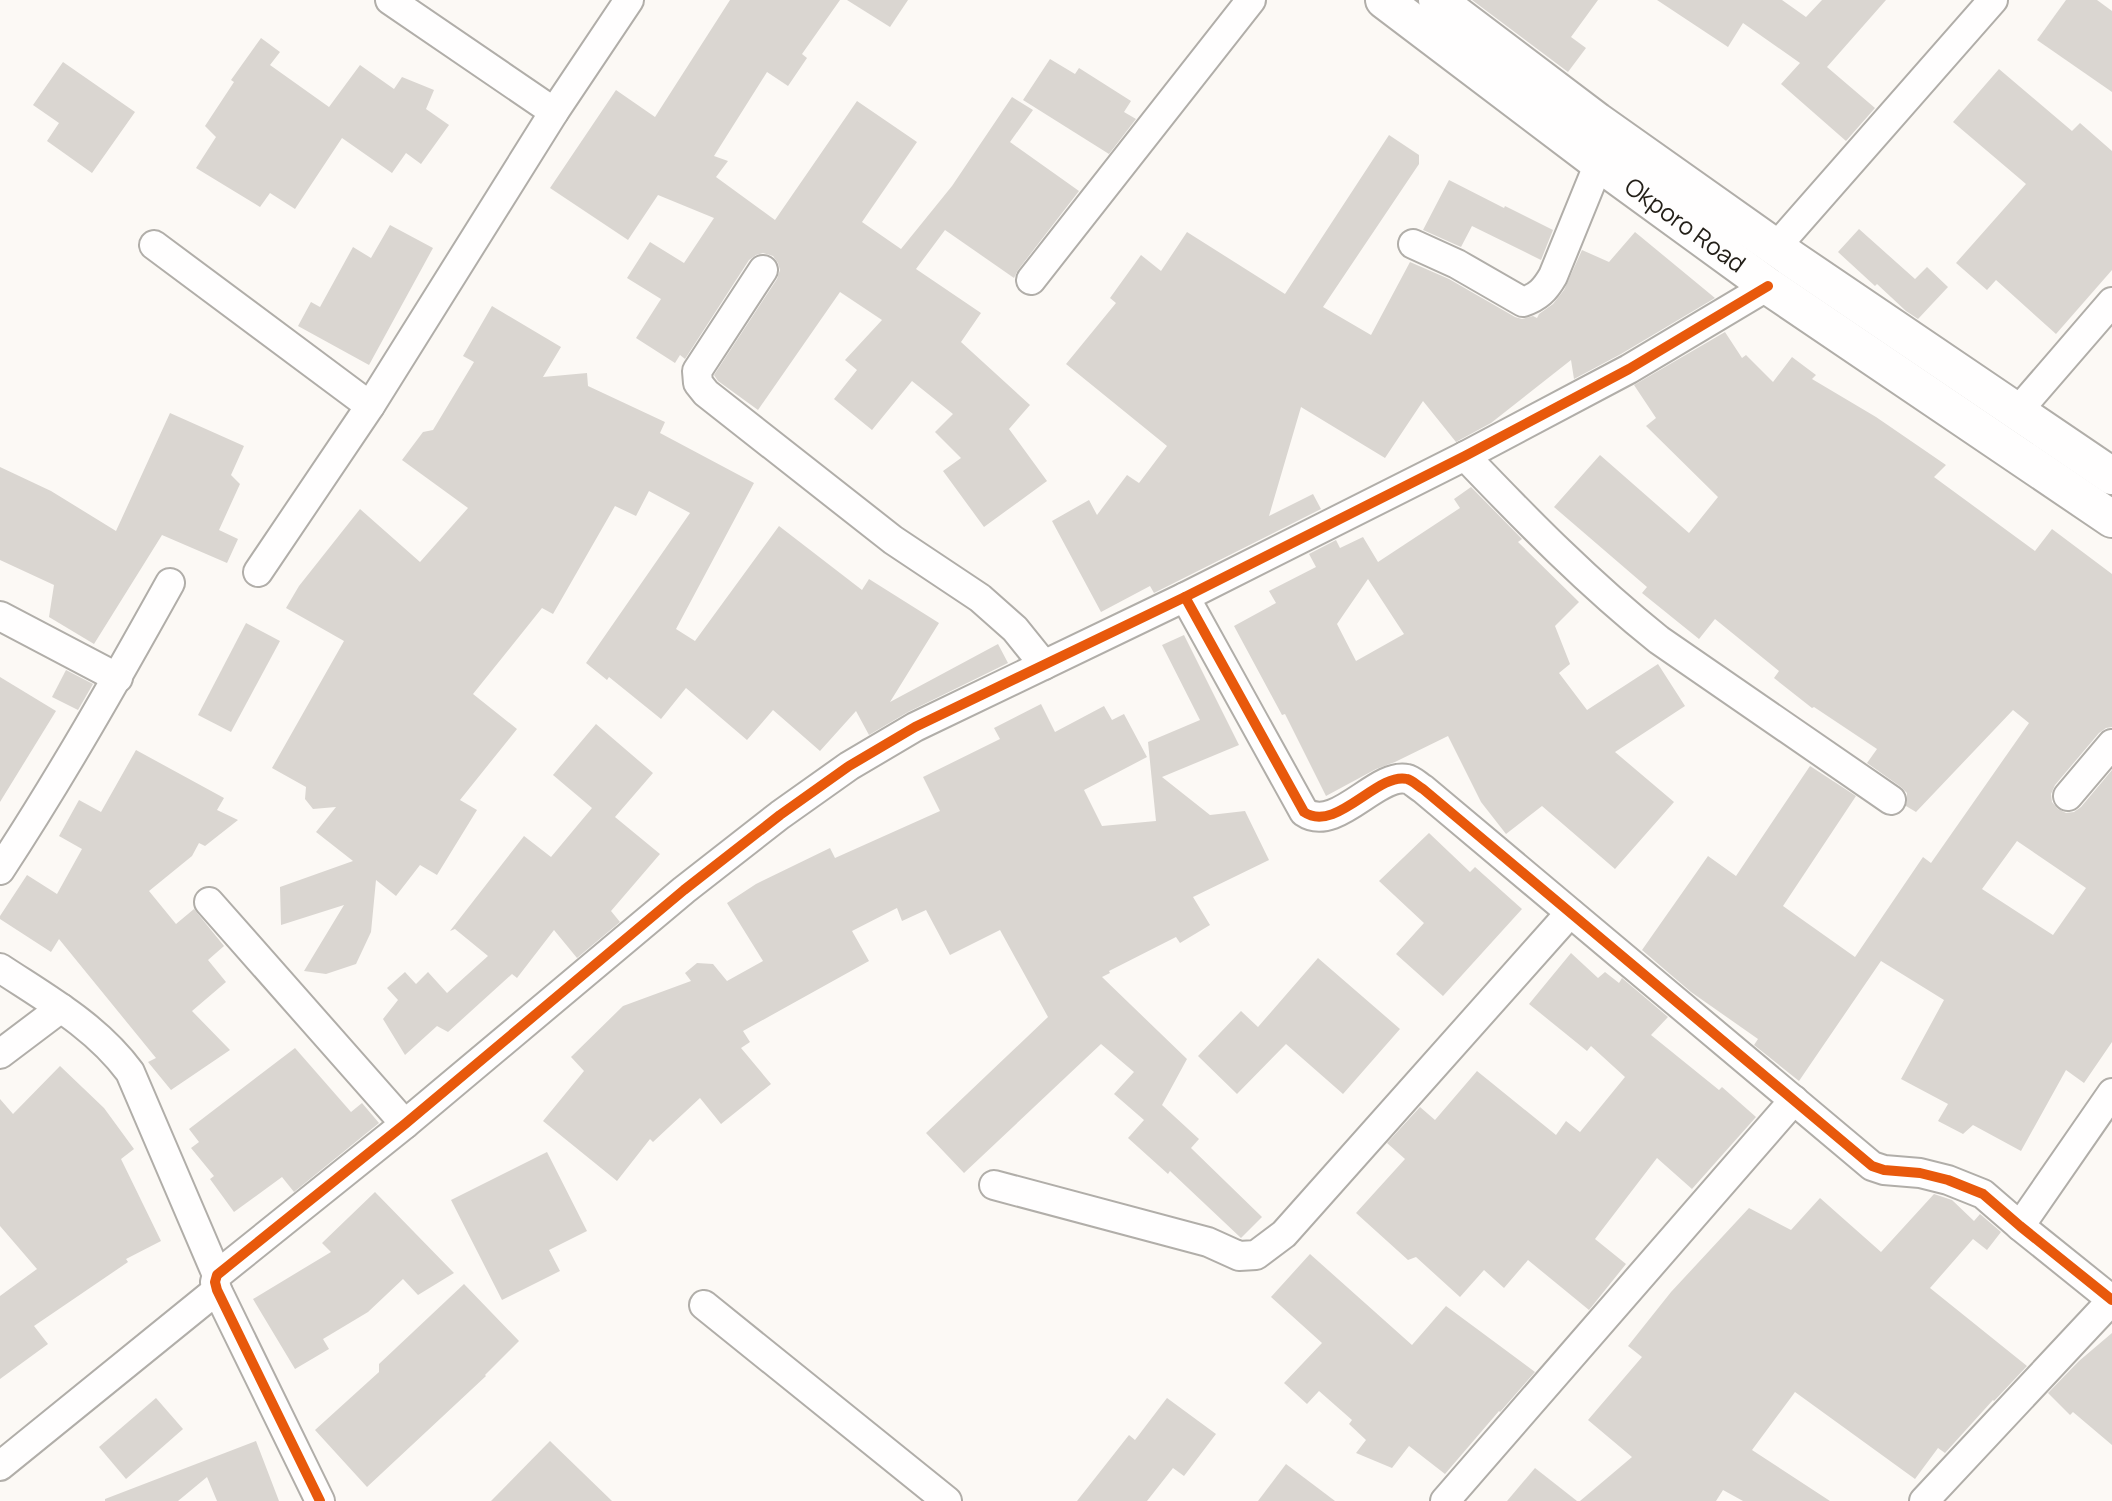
<svg xmlns="http://www.w3.org/2000/svg" width="2112" height="1501" viewBox="0 0 2112 1501" font-family="Manrope,sans-serif">
<style>
.building{fill:#dad6d1;fill-rule:evenodd}
.lines{fill:none;stroke-linecap:round;stroke-linejoin:round}
.minor-casing{stroke:#b1aea9;stroke-width:32}
.major-casing{stroke:#b1aea9;stroke-width:40}
.minor{stroke:#fffefe;stroke-width:28}
.major{stroke:#fffefe;stroke-width:36}
.cycleway-casing{stroke:#fff;stroke-width:15}
.cycleway{stroke:#e8590c;stroke-width:10}
.labels{text-anchor:middle;stroke-width:8;stroke-linejoin:round;paint-order:stroke}
.street-label{font-size:24px;fill:#242019;stroke:#fff}
</style>
<rect width="100%" height="100%" fill="#fcf9f5"/>
<g class="building">
<polygon points="730,0 840,0 802,54 807,58 788,86 767,72 714,156 728,161 716,177 775,220 857,101 917,142 862,222 901,249 952,186 1012,97 1033,110 1010,142 1079,191 1018,270 1014,278 945,230 916,269 981,313 961,342 1030,405 1009,429 1047,481 984,527 943,471 961,458 935,432 953,414 912,381 872,430 834,399 857,370 845,360 882,320 840,292 758,410 718,381 714,375 777,279 780,270 778,263 773,256 763,253 756,255 749,260 685,359 680,355 675,363 636,338 661,299 627,278 650,242 684,263 714,218 658,195 628,240 550,188 616,90 655,117"/>
<polygon points="847,0 908,0 890,27"/>
<polygon points="1472,0 1598,0 1571,37 1586,48 1568,72"/>
<polygon points="1657,0 1782,0 1806,17 1822,0 1886,0 1827,67 1875,108 1846,141 1781,84 1800,63 1743,23 1728,47"/>
<polygon points="2066,0 2097,0 2112,11 2112,92 2037,40"/>
<polygon points="261,38 280,52 270,65 329,107 360,65 394,89 402,77 434,90 426,109 449,125 421,164 406,153 392,173 342,138 295,209 270,193 260,207 196,168 216,137 205,126 234,82 231,80"/>
<polygon points="1050,59 1075,74 1079,68 1131,101 1124,112 1136,119 1109,154 1023,100"/>
<polygon points="63,62 135,112 92,173 47,141 59,123 33,105"/>
<polygon points="1999,69 2072,131 2080,123 2112,151 2112,270 2056,334 1996,280 1987,290 1956,263 2026,184 1953,122"/>
<polygon points="1389,135 1419,155 1419,164 1323,307 1371,335 1410,262 1449,279 1515,317 1522,319 1533,316 1537,318 1539,314 1553,304 1564,290 1582,250 1609,262 1635,232 1715,298 1621,354 1574,379 1571,360 1491,423 1456,442 1423,401 1385,458 1301,407 1269,516 1313,494 1321,509 1154,593 1150,586 1101,612 1052,521 1089,500 1097,515 1127,475 1139,483 1167,446 1066,364 1116,303 1110,298 1141,255 1161,271 1187,232 1285,294"/>
<polygon points="1449,180 1504,208 1505,206 1553,230 1541,260 1472,226 1461,247 1423,230"/>
<polygon points="390,225 433,248 369,365 298,326 311,302 320,307 353,247 371,258"/>
<polygon points="1859,229 1915,279 1927,267 1948,287 1918,319 1906,311 1877,284 1875,286 1838,252"/>
<polygon points="492,306 561,347 543,377 587,373 588,386 665,422 660,433 754,483 676,629 695,641 779,526 862,590 869,579 939,623 890,702 998,644 1008,663 908,712 869,735 856,711 820,751 773,710 747,740 686,688 661,719 609,677 607,680 586,663 690,513 649,491 636,516 615,506 553,614 542,608 473,694 517,729 460,800 477,810 437,875 420,865 396,896 376,880 371,932 356,964 326,974 304,971 344,905 281,925 280,887 353,861 316,832 336,807 313,809 305,799 306,787 272,768 344,641 286,608 299,586 360,509 420,562 468,508 402,460 423,432 433,430 474,362 463,356"/>
<path d="M1725 332 1742 358 1746 355 1773 382 1792 357 1816 375 1812 379 1876 417 1946 465 1934 477 2035 551 2052 529 2112 574V727L2106 728 2099 733 2055 785 2051 794 2052 802 2058 809 2066 813 2074 812 2081 807 2112 770V1042L2084 1083 2066 1070 2021 1151 1973 1125 1963 1134 1938 1121 1948 1104 1901 1079 1944 1000 1881 961 1799 1081 1754 1045 1758 1039 1691 992 1642 950 1708 856 1736 876 1810 766 1856 796 1783 906 1855 957 1923 857 1931 863 2029 723 2013 710 1916 812 1906 806 1907 793 1901 787 1867 763 1877 749 1814 707 1812 708 1774 678 1779 671 1715 619 1699 639 1642 593 1647 587 1554 507 1600 455 1689 533 1718 497 1646 426 1656 418 1634 385ZM2017 841 2086 888 2053 935 1982 889Z"/>
<polygon points="170,413 244,446 231,475 240,484 219,530 238,539 227,563 162,535 94,644 49,617 54,585 0,560 0,467 51,491 116,531"/>
<path d="M1471 487 1522 539 1518 542 1579 602 1555 626 1570 664 1559 673 1587 710 1658 664 1685 706 1615 752 1674 802 1615 869 1542 806 1506 834 1481 802 1448 736 1395 762 1376 769 1326 796 1285 714 1282 715 1234 626 1276 603 1269 591 1316 567 1309 554 1336 540 1340 548 1363 537 1378 562 1460 508 1454 499ZM1368 579 1404 634 1356 661 1337 624Z"/>
<polygon points="246,623 280,641 231,732 198,715"/>
<polygon points="1184,635 1239,745 1162,777 1210,815 1245,811 1269,860 1193,897 1210,925 1180,943 1176,937 1109,971 1110,973 1102,977 1187,1059 1162,1105 1199,1139 1191,1148 1262,1217 1241,1238 1170,1171 1168,1174 1128,1138 1144,1120 1114,1094 1134,1072 1101,1044 964,1173 926,1133 1048,1017 1000,930 950,955 926,910 902,921 897,908 852,931 869,961 743,1031 750,1042 741,1048 771,1084 721,1124 700,1098 653,1142 650,1139 617,1181 543,1121 584,1071 571,1057 623,1006 691,981 685,973 697,963 713,964 727,981 763,961 727,903 756,884 830,848 835,858 940,811 923,777 1000,739 994,728 1041,704 1055,732 1104,706 1112,720 1124,714 1147,757 1084,790 1102,826 1156,821 1148,742 1200,720 1162,645"/>
<polygon points="66,670 93,684 78,710 52,697"/>
<polygon points="0,677 56,711 0,802"/>
<polygon points="596,724 653,773 615,817 660,854 611,911 620,922 577,958 554,930 517,978 512,974 448,1032 437,1026 405,1055 383,1019 398,1000 387,988 405,972 416,984 428,972 447,993 488,956 455,929 450,931 524,836 551,857 592,808 553,775"/>
<polygon points="136,750 224,798 217,810 238,820 205,846 199,843 192,856 149,891 176,924 194,909 224,946 208,960 226,982 192,1011 230,1050 171,1090 148,1062 156,1058 59,939 51,952 0,919 0,916 27,875 57,894 82,849 59,836 79,800 101,812"/>
<polygon points="1429,833 1470,872 1475,867 1522,909 1443,996 1396,954 1424,923 1379,881"/>
<polygon points="1571,953 1598,978 1605,972 1619,983 1622,978 1668,1017 1651,1035 1719,1090 1722,1087 1756,1117 1692,1189 1657,1158 1595,1239 1626,1264 1589,1310 1528,1260 1504,1288 1484,1270 1460,1297 1416,1257 1408,1260 1356,1213 1405,1159 1387,1143 1420,1107 1435,1120 1477,1071 1556,1135 1566,1121 1580,1132 1625,1077 1591,1046 1587,1051 1529,1004"/>
<polygon points="1318,958 1400,1029 1343,1094 1286,1044 1237,1094 1198,1056 1241,1011 1258,1027"/>
<polygon points="295,1048 351,1112 362,1103 379,1123 294,1192 282,1177 234,1212 210,1179 214,1176 191,1148 199,1142 189,1129"/>
<polygon points="60,1066 104,1108 134,1149 121,1159 161,1241 126,1259 128,1262 34,1326 48,1344 0,1379 0,1296 37,1269 0,1226 0,1099 13,1114"/>
<polygon points="547,1152 587,1231 549,1250 560,1271 502,1300 451,1200"/>
<polygon points="375,1192 454,1273 418,1295 403,1279 368,1312 323,1339 329,1349 295,1369 253,1299 331,1252 322,1243"/>
<polygon points="1934,1194 1952,1200 1974,1221 1980,1214 2001,1232 1987,1250 1973,1239 1930,1288 2027,1366 1994,1401 1993,1400 1945,1453 1938,1448 1915,1479 1795,1392 1752,1450 1830,1501 1743,1501 1723,1490 1716,1501 1580,1501 1632,1457 1588,1420 1642,1357 1628,1346 1671,1292 1749,1208 1791,1230 1820,1198 1881,1252"/>
<polygon points="1310,1254 1412,1345 1446,1306 1535,1372 1500,1412 1499,1411 1445,1474 1409,1446 1392,1468 1356,1453 1366,1440 1349,1424 1352,1420 1319,1391 1307,1404 1284,1383 1322,1343 1271,1297"/>
<polygon points="464,1284 519,1341 485,1375 486,1376 367,1487 315,1430 379,1372 379,1364"/>
<polygon points="2112,1333 2112,1445 2073,1412 2070,1415 2048,1393 2079,1361"/>
<polygon points="156,1398 183,1429 126,1479 99,1447"/>
<polygon points="1167,1398 1216,1434 1184,1476 1173,1468 1147,1501 1077,1501 1129,1435 1135,1440"/>
<polygon points="256,1441 279,1501 217,1501 207,1477 178,1501 105,1501 105,1499"/>
<polygon points="550,1441 612,1501 491,1501"/>
<polygon points="1286,1464 1335,1501 1258,1501"/>
<polygon points="1535,1468 1577,1501 1507,1501"/>
</g>
<g class="lines">
<defs>
<g id="minor">
<polyline points="390,0 554,112"/>
<path d="M1413 244 1457 264 1523 302C1538 297 1545 290 1553 276L1599 163"/>
<polyline points="154,245 370,406"/>
<polyline points="1776,247 1993,0"/>
<polyline points="763,270 697,371 698,383 706,393 893,540 980,598 1015,629 1044,665"/>
<polyline points="1031,280 1251,0"/>
<polyline points="2017,412 2112,302"/>
<path d="M1465 456C1527 521 1589 584 1659 640L1891 800"/>
<polyline points="258,572 370,406 554,112 629,0"/>
<path d="M1185 597 1304 812C1336 834 1377 772 1407 779 1412 780 1418 786 1423 789L1872 1166 1884 1170 1920 1173 1948 1180 1983 1194 2020 1226 2112 1300"/>
<polyline points="0,616 118,678"/>
<polyline points="2068,796 2112,744"/>
<path d="M0 870C61 777 116 680 170 583"/>
<polyline points="209,902 405,1124"/>
<path d="M0 968C47 999 96 1026 130 1072L217 1275"/>
<polyline points="0,1054 61,1008"/>
<polyline points="994,1185 1208,1242 1239,1256 1256,1255 1284,1234 1570,913"/>
<polyline points="2020,1226 2112,1093"/>
<polyline points="704,1305 947,1501"/>
<polyline points="0,1466 217,1290"/>
<polyline points="320,1501 217,1290 215,1282 217,1275 405,1124 684,890 780,815 849,766 915,727 1185,597 1465,456 1629,369 1768,286"/>
<polyline points="1445,1501 1794,1100"/>
<polyline points="1924,1501 2112,1300"/>
</g>
<g id="major">
<path id="s1" d="M1384 0 1599 163 1768 286 2112 519"/>
<polyline points="1437,0 1597,121 1792,259 2112,476"/>
</g>
</defs>
<use href="#minor" class="minor-casing"/>
<use href="#major" class="major-casing"/>
<use href="#minor" class="minor"/>
<use href="#major" class="major"/>
<defs>
<g id="cycleway">
<path d="M1185 597 1304 812C1336 834 1377 772 1407 779 1412 780 1418 786 1423 789L1872 1166 1884 1170 1920 1173 1948 1180 1983 1194 2020 1226 2112 1300"/>
<polyline points="320,1501 217,1290 215,1282 217,1275 405,1124 684,890 780,815 849,766 915,727 1185,597 1465,456 1629,369 1768,286"/>
</g>
</defs>
<use href="#cycleway" class="cycleway-casing"/>
<use href="#cycleway" class="cycleway"/>
</g>
<g class="labels">
<g class="street-label">
<text dy="8" stroke="none"><textPath href="#s1" startOffset="376">Okporo Road</textPath></text>
</g>
</g>
</svg>
